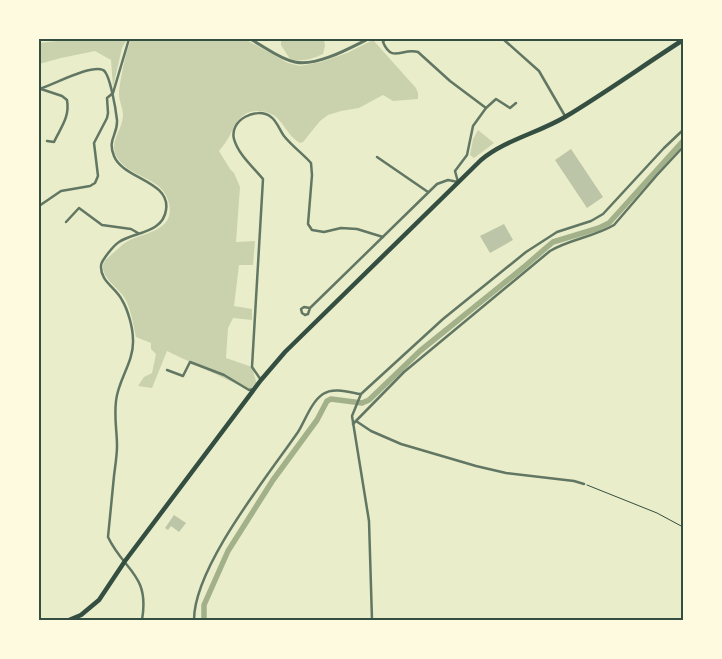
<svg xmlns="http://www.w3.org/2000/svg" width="722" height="659" viewBox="0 0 722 659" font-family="Poppins,sans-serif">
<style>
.green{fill:#cad2ad}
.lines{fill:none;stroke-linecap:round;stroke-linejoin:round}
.canal{stroke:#a3b18a;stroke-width:5.5}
.building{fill:#bcc5a7}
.path{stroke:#344e41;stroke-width:1}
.minor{stroke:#617663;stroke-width:2.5}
.tertiary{stroke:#617663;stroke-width:3}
.primary{stroke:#344e41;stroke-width:4.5}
.neatline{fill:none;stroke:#344e41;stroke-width:2}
</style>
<rect width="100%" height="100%" fill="#e9edc9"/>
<g class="green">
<polygon points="76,39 127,39 122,48 113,87 111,60 95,51 61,58 39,64 39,43"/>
<path d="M132 39H245L288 63 300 66 321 62 347 53 373 40 416 88 418 93V99L393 101 383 95 359 108 341 111 328 115 320 121 303 142 300 143C289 137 285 125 276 117 271 113 264 111 258 111 242 111 236 122 230 135 227 141 223 146 219 151L230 169 234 173 240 187 236 242 255 241 253 265H239L234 306 252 309V320L233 318 228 328 226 358 252 367 257 385 249 390 167 351 152 388 138 386 144 377 152 373 156 354 151 349V343L136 337C133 324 131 308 124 297 118 288 102 278 103 266 104 260 108 258 112 254 118 249 122 244 130 240 147 232 175 230 169 203 163 177 131 178 118 159 107 143 122 132 123 116 123 108 119 101 119 94 119 85 127 44 132 39Z"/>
<path d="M281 39H324L325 46 323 54C312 59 303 62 290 59L281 45Z"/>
<polygon points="478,130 494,143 474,158 470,155 473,139"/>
</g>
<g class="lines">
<polyline class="canal" points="204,620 204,605 228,551 273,480 317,420 327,401 331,399 362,403 369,400 420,351 524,267 547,247 553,242 599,228 609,223 683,141"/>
</g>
<g class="building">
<polygon points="571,149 603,197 587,208 555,160"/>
<polygon points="504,224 513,240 490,253 480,236"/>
<polygon points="174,515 186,523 179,532 171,526 168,530 165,528"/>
</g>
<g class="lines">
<polyline class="path" points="587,485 657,513 683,527"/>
<g class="minor">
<path d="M385 39 383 42C392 64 403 47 418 52L450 81 486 108 473 126 467 155 455 171 458 182"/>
<polyline points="503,39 539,71 565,116"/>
<path d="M39 89C53 85 91 64 103 70 110 73 116 111 117 120 118 135 107 139 114 156 123 179 171 181 166 210 163 233 134 232 119 242 113 246 110 251 106 256 104 259 101 262 101 266 100 281 116 288 122 300 128 310 133 328 133 340 134 362 118 380 116 401 114 419 117 430 117 446 117 456 115 467 114 476 112 497 110 517 108 537 124 571 150 574 142 620"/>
<path d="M41 89 62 96 67 100C70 117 61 127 54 142L47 141"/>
<polyline points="486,108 496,99 510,108 516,103"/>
<polyline points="377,157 428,192"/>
<polyline points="39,206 61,191 90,186 95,183 98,176 94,143 107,118 108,113 107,98 113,93 129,39"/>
<polyline points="66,222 79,208 102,225 131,229 138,233"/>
<polyline points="310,308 304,307 301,309 302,313 305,315 308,314 310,308 437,184 448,180 458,182"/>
<polyline points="167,370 183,376 190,362 224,375 249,390 254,389"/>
<path d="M261 380 252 367 263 179C253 167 238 154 234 139 229 120 257 106 271 117 277 121 280 131 284 136 292 146 303 154 311 163L312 175 308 224 312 230 324 232 341 228 357 229 383 237"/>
<polyline points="356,421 371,431 401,444 476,466 506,473 574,481 584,484"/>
<path d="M353 424 404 372 550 251C570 239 594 237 614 225L657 175 683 147"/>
<path d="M194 620C194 567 267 477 298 432 305 421 311 402 323 394 333 387 349 392 360 394"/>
<polyline points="372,620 369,521 352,416 361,394 443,319 526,252 557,232 591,221 603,214 664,148 683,130"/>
</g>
<g class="tertiary">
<polyline points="39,39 61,39"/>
<path d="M250 39C264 46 279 59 295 62 316 67 350 48 368 39"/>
</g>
<path class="primary" d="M69 620 81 615 99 600 125 561 261 380 285 352 481 160C505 140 538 133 565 117 605 93 644 65 683 40"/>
</g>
<rect width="722" height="659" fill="none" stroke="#fefae0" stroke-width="80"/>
<rect x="40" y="40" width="642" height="579" class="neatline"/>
</svg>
